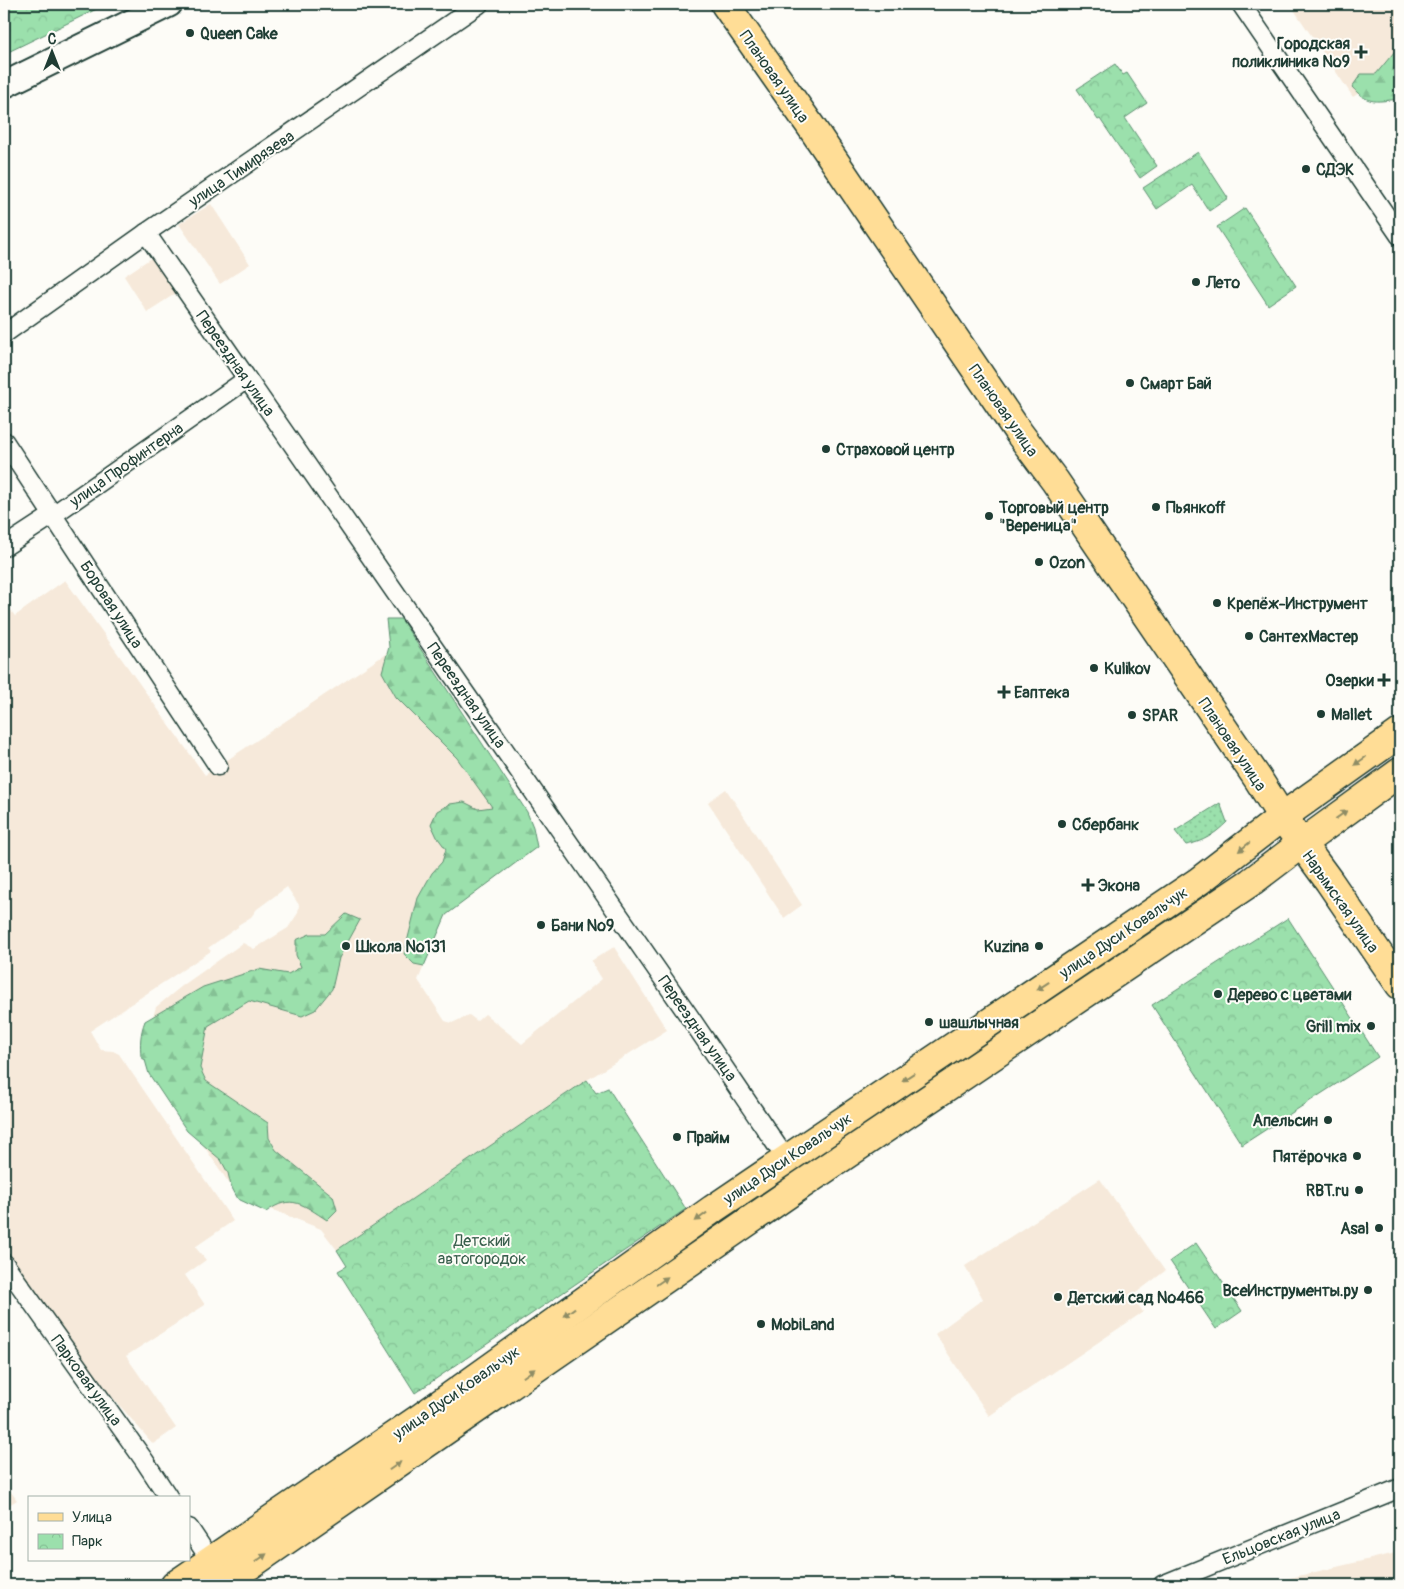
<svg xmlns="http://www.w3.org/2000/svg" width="1404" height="1589" viewBox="0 0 1404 1589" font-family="Pangolin,sans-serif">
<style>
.built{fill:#f6e9da}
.grass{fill:url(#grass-dots);stroke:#5d8e70}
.forest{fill:url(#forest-firs);stroke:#5d8e70}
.park{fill:url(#park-crowns);stroke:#5d8e70}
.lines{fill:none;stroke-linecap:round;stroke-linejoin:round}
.street-casing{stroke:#1f3d34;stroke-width:21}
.secondary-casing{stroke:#1f3d34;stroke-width:29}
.primary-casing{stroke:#1f3d34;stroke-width:31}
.street{stroke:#fdfcf7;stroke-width:18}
.secondary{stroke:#fdfcf7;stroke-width:25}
.primary{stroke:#ffdd96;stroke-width:28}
.oneway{fill:#8f8d65}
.poi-dot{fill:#1f3d34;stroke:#fdfcf7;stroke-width:2}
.labels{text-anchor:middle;stroke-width:4;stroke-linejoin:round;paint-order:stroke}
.poi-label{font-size:16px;font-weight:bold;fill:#1f3d34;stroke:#fdfcf7;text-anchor:start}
.street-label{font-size:16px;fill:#1f3d34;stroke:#fdfcf7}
.park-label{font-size:16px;fill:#385e4c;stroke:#fdfcf7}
</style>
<defs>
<pattern id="grass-dots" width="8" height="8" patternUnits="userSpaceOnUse" patternTransform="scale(1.25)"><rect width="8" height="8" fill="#9be0ac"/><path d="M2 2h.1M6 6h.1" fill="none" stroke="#85c195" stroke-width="1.8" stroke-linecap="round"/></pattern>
<pattern id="forest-firs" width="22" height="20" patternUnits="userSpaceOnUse" patternTransform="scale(1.25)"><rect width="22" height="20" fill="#9be0ac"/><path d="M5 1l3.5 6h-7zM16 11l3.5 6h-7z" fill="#85c195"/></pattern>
<pattern id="park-crowns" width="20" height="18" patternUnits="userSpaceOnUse" patternTransform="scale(1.25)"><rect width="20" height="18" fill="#9be0ac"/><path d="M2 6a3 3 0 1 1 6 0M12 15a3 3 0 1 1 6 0" fill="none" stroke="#85c195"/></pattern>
</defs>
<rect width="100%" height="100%" fill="#fdfcf7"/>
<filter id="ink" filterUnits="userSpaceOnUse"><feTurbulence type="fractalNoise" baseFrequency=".02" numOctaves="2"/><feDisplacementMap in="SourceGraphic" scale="10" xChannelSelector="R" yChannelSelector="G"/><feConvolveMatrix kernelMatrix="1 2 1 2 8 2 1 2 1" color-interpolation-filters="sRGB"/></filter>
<g filter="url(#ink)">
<g class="built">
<polygon points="1290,4 1400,4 1400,66 1353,97"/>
<polygon points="211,204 250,264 220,284 179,224"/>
<polygon points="154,256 178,292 147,312 124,276"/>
<polygon points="65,580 205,775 399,645 537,847 446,915 418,980 445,1021 452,1023 469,1015 477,1021 485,1014 522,1044 602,979 591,961 614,947 667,1030 587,1080 337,1250 321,1229 248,1200 231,1186 145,1060 151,1023 156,1007 182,986 243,943 254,949 288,928 298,913 299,905 287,887 257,909 251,917 238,925 238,927 208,948 211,951 90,1031 101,1050 113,1051 119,1054 233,1221 195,1247 206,1260 185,1275 205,1305 126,1356 176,1428 153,1444 100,1383 4,1248 4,602 15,616"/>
<polygon points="726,789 802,905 784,918 708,802"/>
<polygon points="1100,1179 1165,1271 1132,1296 1143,1312 989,1416 935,1334 983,1299 965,1266"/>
<polygon points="4,1483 17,1500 4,1508"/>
<polygon points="1400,1552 1400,1585 1265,1585 1273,1582"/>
</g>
<path class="grass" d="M1220 803 1227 822C1215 834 1203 842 1186 845L1175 831Z"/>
<g class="forest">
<path d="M1400 48V99C1377 101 1369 106 1352 87L1361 74H1376L1395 51Z"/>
<polygon points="386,619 401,619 527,812 533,827 537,847 446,915 424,966 414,964 404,954 418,898 432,873 442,862 446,849 437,837 431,824 437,811 450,804 464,802 478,809 492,807 457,758 396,697 382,672 389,647"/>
<path d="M346 914 360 920 339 958 332 989 315 1010 302 1016 249 1001 208 1026 200 1068 206 1081 268 1123 269 1138 276 1150 333 1196 337 1210 327 1220C303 1205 292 1193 266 1212L238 1199 231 1186 228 1173 221 1160 187 1131 149 1074 145 1060 141 1057C140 1044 140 1034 145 1021L203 987 259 969 288 974 301 967 296 955V940L310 934H325Z"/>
</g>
<g class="park">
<polygon points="4,4 107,4 4,54"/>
<polygon points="1115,64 1123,75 1127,73 1147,103 1125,118 1157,166 1140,178 1100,119 1098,120 1077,89"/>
<polygon points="1198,152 1228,198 1209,211 1192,185 1157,209 1143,188"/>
<polygon points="1245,208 1296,286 1268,305 1217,227"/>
<polygon points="1288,918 1378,1057 1242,1145 1152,1005"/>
<polygon points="587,1080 596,1093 608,1088 686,1209 415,1393 338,1271 347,1266 337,1250"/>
<polygon points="1196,1243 1242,1311 1216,1329 1170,1261"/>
</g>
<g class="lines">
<defs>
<g id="street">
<polyline points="1241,4 1400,236"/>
<polyline points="146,233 689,1016 786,1159"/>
<polyline points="4,334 146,233 479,4"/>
<polyline points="4,441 218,766"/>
<polyline points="4,547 53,515 247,379"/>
<polyline points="4,1263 144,1460 169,1498"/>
<polyline points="189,1528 211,1561"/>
<polyline points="1162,1585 1400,1488"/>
</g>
<polyline id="secondary" points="4,85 169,4"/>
<g id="primary">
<polyline points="725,4 812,128 1019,433 1055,481 1258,779 1282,817 1329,881 1400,985"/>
<polyline points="175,1585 420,1418 713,1209 1199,881 1282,817 1400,733"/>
<polyline points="221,1585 804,1183 1251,882 1301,844 1400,772"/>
</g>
</defs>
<use href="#street" class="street-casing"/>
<use href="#secondary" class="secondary-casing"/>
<use href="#primary" class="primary-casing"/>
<use href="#street" class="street"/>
<use href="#secondary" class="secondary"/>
<use href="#primary" class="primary"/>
</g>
<defs><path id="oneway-solid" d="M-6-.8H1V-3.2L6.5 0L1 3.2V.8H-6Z" transform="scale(1.25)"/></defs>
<g class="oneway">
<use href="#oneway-solid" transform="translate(1360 761) rotate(145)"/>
<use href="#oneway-solid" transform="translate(1341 815) rotate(-36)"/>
<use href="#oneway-solid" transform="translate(1244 847) rotate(141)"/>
<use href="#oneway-solid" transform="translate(1043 986) rotate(146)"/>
<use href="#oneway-solid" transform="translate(908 1077) rotate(146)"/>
<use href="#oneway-solid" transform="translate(701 1217) rotate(144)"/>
<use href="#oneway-solid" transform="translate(662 1281) rotate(-35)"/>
<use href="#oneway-solid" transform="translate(569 1312) rotate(144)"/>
<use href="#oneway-solid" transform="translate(529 1373) rotate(-35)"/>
<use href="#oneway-solid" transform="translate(395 1466) rotate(-35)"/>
<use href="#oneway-solid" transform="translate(261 1558) rotate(-35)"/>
</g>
</g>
<g class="poi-dot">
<circle cx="190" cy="33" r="5"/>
<path d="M1358.5 44.5h5v5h5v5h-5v5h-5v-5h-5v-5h5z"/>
<circle cx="1306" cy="169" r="5"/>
<circle cx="1196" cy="282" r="5"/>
<circle cx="1130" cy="383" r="5"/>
<circle cx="826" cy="449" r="5"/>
<circle cx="1156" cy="507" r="5"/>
<circle cx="989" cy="516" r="5"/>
<circle cx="1039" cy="562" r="5"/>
<circle cx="1217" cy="603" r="5"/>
<circle cx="1249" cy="636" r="5"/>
<circle cx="1094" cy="668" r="5"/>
<path d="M1381.5 672.5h5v5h5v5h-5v5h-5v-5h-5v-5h5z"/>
<path d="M1001.5 684.5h5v5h5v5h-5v5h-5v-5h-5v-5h5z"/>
<circle cx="1321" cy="714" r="5"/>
<circle cx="1132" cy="715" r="5"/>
<circle cx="1062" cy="824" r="5"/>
<path d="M1085.5 877.5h5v5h5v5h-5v5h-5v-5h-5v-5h5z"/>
<circle cx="541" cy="925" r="5"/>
<circle cx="346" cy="946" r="5"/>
<circle cx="1039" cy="946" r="5"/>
<circle cx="1218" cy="994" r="5"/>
<circle cx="929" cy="1022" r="5"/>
<circle cx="1371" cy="1026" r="5"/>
<circle cx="1328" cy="1120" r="5"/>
<circle cx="677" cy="1137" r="5"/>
<circle cx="1357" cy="1156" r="5"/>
<circle cx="1359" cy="1190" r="5"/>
<circle cx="1379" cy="1228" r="5"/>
<circle cx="1368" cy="1290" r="5"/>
<circle cx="1058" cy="1297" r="5"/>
<circle cx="761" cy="1324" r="5"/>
</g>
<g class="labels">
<g class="poi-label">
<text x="200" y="39">Queen Cake</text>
<text x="1350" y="49" text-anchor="end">Городская<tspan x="1350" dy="18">поликлиника №9</tspan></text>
<text x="1316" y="175">СДЭК</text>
<text x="1206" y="288">Лето</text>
<text x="1140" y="389">Смарт Бай</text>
<text x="836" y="455">Страховой центр</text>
<text x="999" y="513">Торговый центр<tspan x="999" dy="18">"Вереница"</tspan></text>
<text x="1166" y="513">Пьянкоff</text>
<text x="1049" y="568">Ozon</text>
<text x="1227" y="609">Крепёж-Инструмент</text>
<text x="1259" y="642">СантехМастер</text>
<text x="1104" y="674">Kulikov</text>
<text x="1374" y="686" text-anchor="end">Озерки</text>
<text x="1014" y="698">Еаптека</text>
<text x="1331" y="720">Mallet</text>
<text x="1142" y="721">SPAR</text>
<text x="1072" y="830">Сбербанк</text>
<text x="1098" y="891">Экона</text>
<text x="551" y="931">Бани №9</text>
<text x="356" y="952">Школа №131</text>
<text x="1029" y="952" text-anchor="end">Kuzina</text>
<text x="1228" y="1000">Дерево с цветами</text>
<text x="939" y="1028">шашлычная</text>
<text x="1361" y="1032" text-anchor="end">Grill mix</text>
<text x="1318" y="1126" text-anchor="end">Апельсин</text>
<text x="687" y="1143">Прайм</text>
<text x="1347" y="1162" text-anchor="end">Пятёрочка</text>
<text x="1349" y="1196" text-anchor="end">RBT.ru</text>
<text x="1369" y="1234" text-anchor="end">Asal</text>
<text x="1358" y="1296" text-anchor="end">ВсеИнструменты.ру</text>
<text x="1068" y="1303">Детский сад №466</text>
<text x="771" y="1330">MobiLand</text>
</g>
<g class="street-label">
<text transform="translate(775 76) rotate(55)" y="6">Плановая улица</text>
<text transform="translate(241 168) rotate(-34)" y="6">улица Тимирязева</text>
<text transform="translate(236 363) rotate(55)" y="6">Переездная улица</text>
<text transform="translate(1004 410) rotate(55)" y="6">Плановая улица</text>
<text transform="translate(126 464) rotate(-35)" y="6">улица Профинтерна</text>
<text transform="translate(112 604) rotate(57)" y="6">Боровая улица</text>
<text transform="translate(467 695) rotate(55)" y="6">Переездная улица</text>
<text transform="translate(1233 744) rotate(56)" y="6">Плановая улица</text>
<text transform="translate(1341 901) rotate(55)" y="6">Нарымская улица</text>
<text transform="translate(1123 932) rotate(-34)" y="6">улица Дуси Ковальчук</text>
<text transform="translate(698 1028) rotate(55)" y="6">Переездная улица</text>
<text transform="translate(787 1158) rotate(-34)" y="6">улица Дуси Ковальчук</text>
<text transform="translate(87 1380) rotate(54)" y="6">Парковая улица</text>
<text transform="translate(456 1392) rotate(-35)" y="6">улица Дуси Ковальчук</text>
<text transform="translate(1281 1536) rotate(-22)" y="6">Ельцовская улица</text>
</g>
<g class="park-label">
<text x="482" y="1246">Детский<tspan x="482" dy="18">автогородок</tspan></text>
</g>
</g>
<rect width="1404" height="1589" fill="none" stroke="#fdfcf7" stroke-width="20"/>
<rect x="10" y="10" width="1384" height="1569" fill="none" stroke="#1f3d34" stroke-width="2" filter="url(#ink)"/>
<rect x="28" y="1496" width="162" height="65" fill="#fdfcf7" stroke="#a4b0a9"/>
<rect x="38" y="1513" width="25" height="8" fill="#ffdd96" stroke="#a4b0a9"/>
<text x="72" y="1522" font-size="15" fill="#1f3d34">Улица</text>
<rect x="38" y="1534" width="25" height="15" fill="url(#park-crowns)" stroke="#a4b0a9"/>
<text x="72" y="1546" font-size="15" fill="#1f3d34">Парк</text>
<g transform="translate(52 52)" stroke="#fdfcf7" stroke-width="4" paint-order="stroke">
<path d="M0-4L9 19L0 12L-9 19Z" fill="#1f3d34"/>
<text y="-8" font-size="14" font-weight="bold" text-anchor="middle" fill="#1f3d34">С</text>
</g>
</svg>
